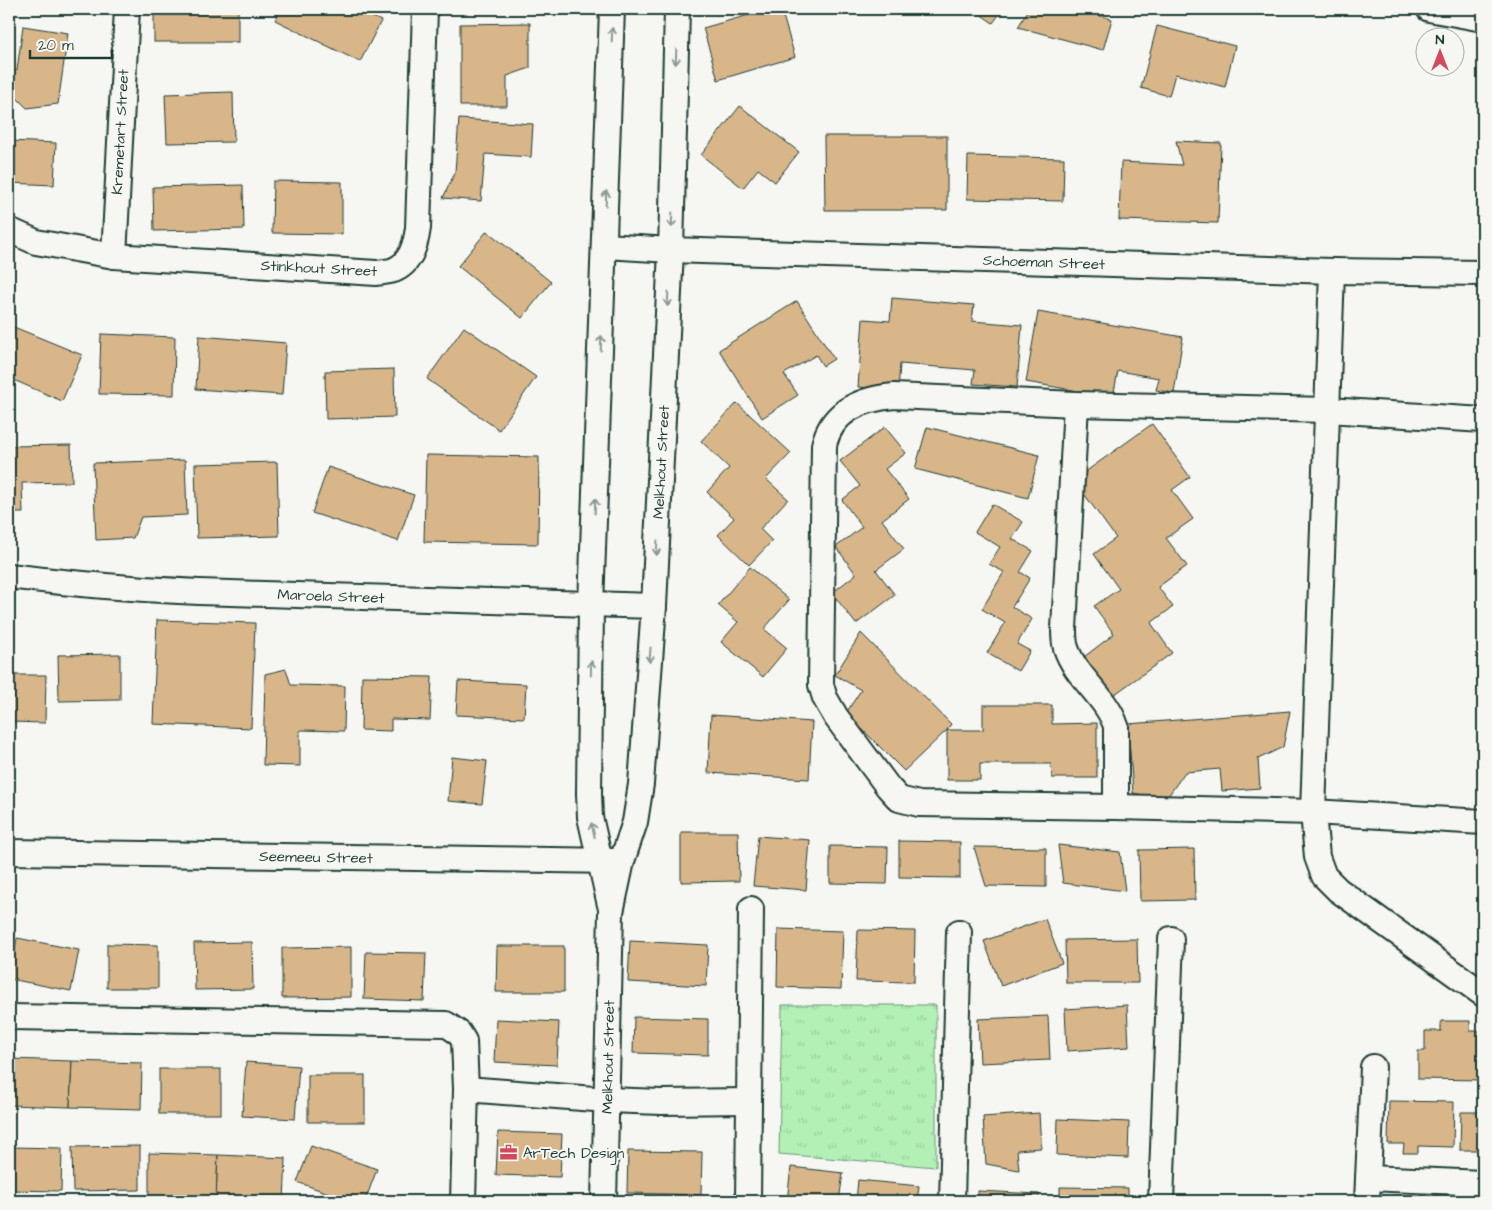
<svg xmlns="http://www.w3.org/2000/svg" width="1492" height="1210" viewBox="0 0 1492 1210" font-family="'Architects Daughter',sans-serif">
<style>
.grass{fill:url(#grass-tufts);stroke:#699675}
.building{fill:#d8b68a;stroke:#1f3d34}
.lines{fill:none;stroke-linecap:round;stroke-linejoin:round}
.street-casing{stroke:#1f3d34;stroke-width:28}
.street{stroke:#f6f6f2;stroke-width:24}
.oneway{stroke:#8a9a93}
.labels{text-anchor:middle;stroke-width:4;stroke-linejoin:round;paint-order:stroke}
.street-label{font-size:15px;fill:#1f3d34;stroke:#f6f6f2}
.poi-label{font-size:15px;fill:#1f3d34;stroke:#f6f6f2;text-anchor:start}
</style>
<defs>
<pattern id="grass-tufts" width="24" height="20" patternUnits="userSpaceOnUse" patternTransform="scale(1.25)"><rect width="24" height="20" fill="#b3f0b6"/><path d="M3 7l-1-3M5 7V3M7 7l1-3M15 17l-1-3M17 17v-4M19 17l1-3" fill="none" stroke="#9acf9d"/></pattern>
</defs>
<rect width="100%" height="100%" fill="#f6f6f2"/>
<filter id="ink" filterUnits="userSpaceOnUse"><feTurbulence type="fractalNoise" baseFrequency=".02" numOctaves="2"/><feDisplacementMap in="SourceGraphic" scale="10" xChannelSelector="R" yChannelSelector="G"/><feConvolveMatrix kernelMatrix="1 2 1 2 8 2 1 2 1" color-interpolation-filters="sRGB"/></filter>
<g filter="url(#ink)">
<polygon class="grass" points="782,1005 936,1005 936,1167 779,1154"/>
<g class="building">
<rect x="154" y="9" width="84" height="33"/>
<polygon points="281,9 356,9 381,21 360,62 275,20"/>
<polygon points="770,9 781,9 795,57 718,80 703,28"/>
<polygon points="973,9 1003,9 993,23"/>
<polygon points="1029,9 1076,9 1112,19 1103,50 1018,27"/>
<polygon points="530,23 530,68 507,76 507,106 460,106 460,24"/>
<polygon points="23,26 68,33 58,104 27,108 9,90 9,73 17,70"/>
<polygon points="1157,26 1235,46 1225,87 1175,74 1169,96 1141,88"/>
<polygon points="233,92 234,142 167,143 165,94"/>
<polygon points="740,106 799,152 775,182 758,169 743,188 701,155"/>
<polygon points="459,119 533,124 531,157 485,154 481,201 443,198 455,172"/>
<polygon points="824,136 947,136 947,210 825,210"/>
<polygon points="9,141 56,143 54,185 9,183"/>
<polygon points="1176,141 1221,143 1218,223 1119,220 1121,162 1182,165"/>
<polygon points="968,156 1064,158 1063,201 967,199"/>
<polygon points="273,181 342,182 342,234 272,233"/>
<polygon points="243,185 244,229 154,231 153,187"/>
<polygon points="487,231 551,282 522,318 458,266"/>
<polygon points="892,298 974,305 972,321 1022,325 1017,387 973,384 975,370 900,364 898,390 858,387 863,319 890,321"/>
<polygon points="797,301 834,359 823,366 816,355 784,374 798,395 762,418 719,350"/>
<polygon points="1038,312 1183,337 1174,393 1156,390 1159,378 1118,371 1113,397 1026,382"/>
<polygon points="9,325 82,355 62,401 9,378"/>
<polygon points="464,327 536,377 499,430 427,379"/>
<polygon points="101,334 175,337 174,395 99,394"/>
<polygon points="199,336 286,343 282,395 196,389"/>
<polygon points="394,369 395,417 326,419 325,371"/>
<polygon points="737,403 791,453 766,479 788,499 760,529 772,541 749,565 718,535 734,518 707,492 729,468 701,441"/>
<polygon points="1152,424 1190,477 1172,490 1193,519 1166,538 1187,566 1158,587 1173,607 1151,623 1172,653 1108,699 1080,660 1114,634 1094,606 1119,589 1094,554 1116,538 1074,480"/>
<polygon points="885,427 906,453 885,469 909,499 882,520 904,549 876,570 895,595 856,624 832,593 856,574 836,547 862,527 842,500 860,486 840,461"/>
<polygon points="927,427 1039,455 1028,498 915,469"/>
<polygon points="71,445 72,482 22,483 23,513 9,513 9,446"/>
<polygon points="426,455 539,457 538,544 424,542"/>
<polygon points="185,460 187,515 141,517 133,538 96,540 93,463"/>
<polygon points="277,462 279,536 197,538 195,464"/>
<polygon points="328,467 414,495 398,541 312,513"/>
<polygon points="992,504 1023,522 1012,539 1033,551 1020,572 1030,578 1012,607 1032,619 1017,644 1030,651 1018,671 987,653 1005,623 982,609 1004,572 989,564 1000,547 975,532"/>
<polygon points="750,567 789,600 764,629 787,648 763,677 721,642 738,622 718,605"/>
<polygon points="157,620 255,623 251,728 153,724"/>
<polygon points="861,633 951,724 947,730 904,771 846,713 861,690 835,675"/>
<polygon points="120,654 120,700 59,701 58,655"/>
<polygon points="286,669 291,685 345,686 344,731 300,730 300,766 263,765 265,674"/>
<polygon points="9,675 46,675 45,723 9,722"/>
<polygon points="362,676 432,677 430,720 391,719 391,731 361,730"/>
<polygon points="458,681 526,684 524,718 456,715"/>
<polygon points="983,705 1052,705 1052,724 1097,723 1097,778 1052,778 1051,764 980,764 980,780 947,780 947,730 983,730"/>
<polygon points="1290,711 1283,747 1258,759 1260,788 1222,791 1220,769 1185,772 1166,799 1133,793 1128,724"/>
<polygon points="711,715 812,722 809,779 708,773"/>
<polygon points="452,757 487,761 482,804 448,801"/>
<polygon points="681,832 738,832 739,881 681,882"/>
<polygon points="758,836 810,840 806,890 753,886"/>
<polygon points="899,841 960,842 960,878 899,877"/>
<polygon points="1058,845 1120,852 1125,891 1063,883"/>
<polygon points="830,846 888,847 887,884 830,883"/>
<polygon points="974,847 1046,848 1046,887 986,886"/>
<polygon points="1194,849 1195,900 1140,901 1139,850"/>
<polygon points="1045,919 1062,963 1001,986 984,941"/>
<polygon points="778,929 843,931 841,989 777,987"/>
<polygon points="858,930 915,931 914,982 856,981"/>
<polygon points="17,938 79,950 71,991 10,979"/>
<polygon points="1137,939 1138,983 1066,983 1065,940"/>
<polygon points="630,941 708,945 706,986 628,982"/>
<polygon points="252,942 253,989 195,990 194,943"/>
<polygon points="107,944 158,945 158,988 107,988"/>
<polygon points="497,946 564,946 564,992 496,992"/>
<polygon points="351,947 351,997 282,998 282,948"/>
<polygon points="366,952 426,953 424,1001 364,999"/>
<polygon points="1127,1005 1129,1047 1067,1051 1065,1009"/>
<polygon points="1048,1016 1050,1060 980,1063 978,1019"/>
<polygon points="634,1017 708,1019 708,1055 633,1053"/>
<polygon points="496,1019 559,1022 557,1065 494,1062"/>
<polygon points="1441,1021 1470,1021 1470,1031 1483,1031 1483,1080 1418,1079 1418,1051 1425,1051 1425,1031 1441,1031"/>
<polygon points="9,1059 72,1061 70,1107 9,1105"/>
<polygon points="72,1061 142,1063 141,1109 70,1107"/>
<polygon points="246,1062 299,1066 295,1119 242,1116"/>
<rect x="159" y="1069" width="62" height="45"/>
<rect x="308" y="1075" width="57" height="47"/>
<polygon points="1389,1101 1454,1102 1453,1147 1418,1146 1418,1153 1403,1153 1404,1144 1388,1144"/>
<polygon points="1461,1112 1483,1112 1483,1150 1460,1150"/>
<polygon points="1039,1113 1041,1148 1017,1150 1019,1170 986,1164 983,1117"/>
<polygon points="1058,1119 1129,1122 1128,1158 1057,1155"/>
<polygon points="498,1132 562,1134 560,1177 496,1175"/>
<polygon points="140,1146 140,1190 73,1191 72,1147"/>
<polygon points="311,1146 377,1169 365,1201 351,1201 297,1182"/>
<polygon points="9,1147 62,1148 61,1191 9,1190"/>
<polygon points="628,1151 702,1152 701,1195 627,1193"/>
<polygon points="149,1153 218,1155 216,1201 149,1199"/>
<polygon points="218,1155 286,1158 284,1201 216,1201"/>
<polygon points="791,1167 843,1173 839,1201 787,1201"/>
<polygon points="858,1180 919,1186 917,1201 856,1201"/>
<polygon points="1060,1187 1128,1188 1128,1201 1060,1201"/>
<polygon points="978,1191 1039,1194 1039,1201 978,1201"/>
</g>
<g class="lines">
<defs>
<g id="street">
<polyline points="1429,9 1483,19"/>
<path d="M9 230 36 242 114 256 376 273C382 272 391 272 396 269 411 262 416 243 418 228L425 9"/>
<polyline points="605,246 671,250 1332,271 1483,273"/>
<polyline points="114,256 127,9"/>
<polyline points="1332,271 1313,812 1317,857 1324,876 1338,890 1483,994"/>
<path d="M1076 404 1064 629C1064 635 1064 642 1066 648 1076 678 1106 696 1116 726V807"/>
<path d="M1483 420 1328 410 1076 404 894 396C862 399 832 410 824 445L821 685 825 698 836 717 888 787 899 799 919 804 1116 807 1313 812 1483 822"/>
<path d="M9 576C72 584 135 589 199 592L654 606"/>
<polyline points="9,852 616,861"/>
<polyline points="610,905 590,817 589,794 591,606 612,9"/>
<polyline points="9,1017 446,1024 459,1033 464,1041 466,1089 463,1201"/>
<polyline points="466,1089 607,1100 662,1102 748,1101"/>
<polyline points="1368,1178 1483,1183"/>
<polyline points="604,1201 611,912 622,861 635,822 641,784 654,606 671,250 677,9"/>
<polyline points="748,1201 751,909"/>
<polyline points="952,1201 959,932"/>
<polyline points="1161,1201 1171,939"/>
<polyline points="1367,1201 1373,1067"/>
</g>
</defs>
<use href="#street" class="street-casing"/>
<use href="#street" class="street"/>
</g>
<defs><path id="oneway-shaft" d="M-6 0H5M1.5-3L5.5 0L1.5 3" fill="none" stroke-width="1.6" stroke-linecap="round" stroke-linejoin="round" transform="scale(1.25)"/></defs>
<g class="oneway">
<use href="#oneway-shaft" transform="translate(612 35) rotate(-88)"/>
<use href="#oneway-shaft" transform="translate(676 57) rotate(92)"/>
<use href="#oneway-shaft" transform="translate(606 198) rotate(-88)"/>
<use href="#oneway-shaft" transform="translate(672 220) rotate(92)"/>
<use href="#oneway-shaft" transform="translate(668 299) rotate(93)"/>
<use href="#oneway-shaft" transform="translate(601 343) rotate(-88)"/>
<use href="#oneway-shaft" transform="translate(595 506) rotate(-88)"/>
<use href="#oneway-shaft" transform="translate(657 548) rotate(93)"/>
<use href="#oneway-shaft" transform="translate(650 655) rotate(94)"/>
<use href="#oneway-shaft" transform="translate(591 668) rotate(-89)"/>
<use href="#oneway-shaft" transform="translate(593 830) rotate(-103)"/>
</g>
</g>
<defs>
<symbol id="office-bare" viewBox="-9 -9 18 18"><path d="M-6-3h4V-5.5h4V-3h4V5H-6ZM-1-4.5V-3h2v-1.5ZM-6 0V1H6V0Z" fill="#d1495b" stroke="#f6f6f2" stroke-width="2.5" paint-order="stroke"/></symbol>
</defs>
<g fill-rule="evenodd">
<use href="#office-bare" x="496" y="1140" width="25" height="25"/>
</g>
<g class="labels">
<g class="street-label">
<text transform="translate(120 132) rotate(-87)" y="5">Kremetart Street</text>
<text transform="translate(1044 262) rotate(2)" y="5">Schoeman Street</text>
<text transform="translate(319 268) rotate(3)" y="5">Stinkhout Street</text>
<text transform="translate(661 462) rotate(-87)" y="5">Melkhout Street</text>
<text transform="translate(331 596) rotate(2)" y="5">Maroela Street</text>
<text transform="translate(316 857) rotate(1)" y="5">Seemeeu Street</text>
<text transform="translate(608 1057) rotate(-89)" y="5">Melkhout Street</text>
</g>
<g class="poi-label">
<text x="523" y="1158">ArTech Design</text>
</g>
</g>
<rect width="1492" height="1210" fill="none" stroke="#f6f6f2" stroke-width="30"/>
<rect x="15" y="15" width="1462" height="1180" fill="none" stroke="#1f3d34" stroke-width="2" filter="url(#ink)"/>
<g transform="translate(1440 52)"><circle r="24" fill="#f6f6f2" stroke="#a0aca6"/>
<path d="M0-4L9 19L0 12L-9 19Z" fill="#d1495b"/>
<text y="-8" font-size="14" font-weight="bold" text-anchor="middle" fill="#1f3d34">N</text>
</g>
<path d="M30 50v8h82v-8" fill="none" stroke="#1f3d34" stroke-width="2.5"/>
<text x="38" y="50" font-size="15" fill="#1f3d34" stroke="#f6f6f2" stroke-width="4" paint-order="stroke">20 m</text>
</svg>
